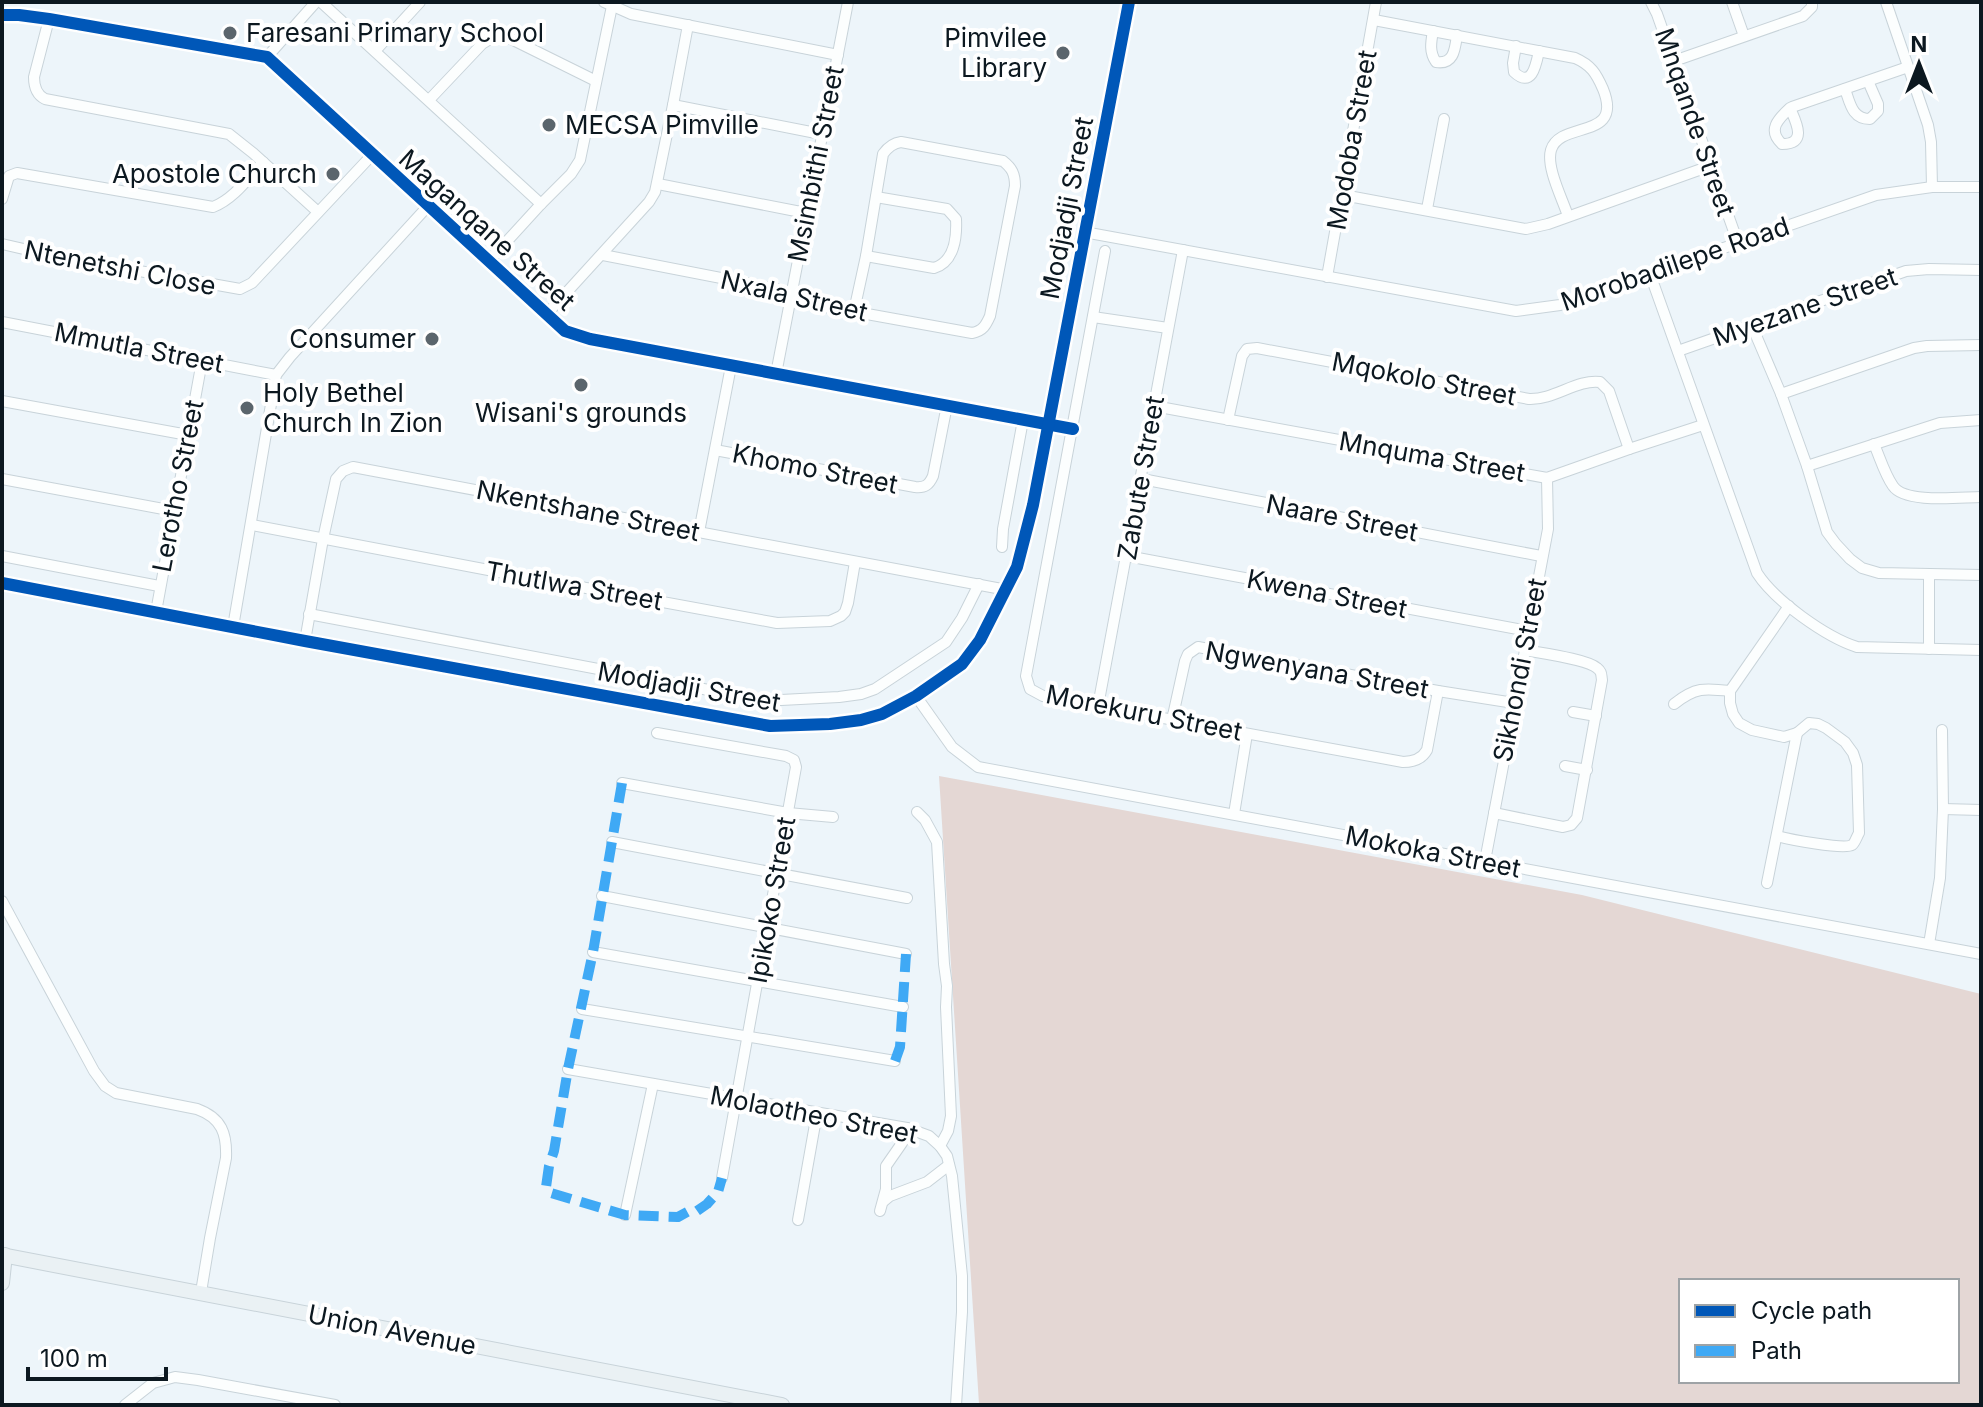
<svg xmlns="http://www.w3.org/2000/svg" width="1983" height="1407" viewBox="0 0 1983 1407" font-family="Inter,sans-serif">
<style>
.green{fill:#e4d7d4;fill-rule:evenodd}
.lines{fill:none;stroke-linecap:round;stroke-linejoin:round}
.street-casing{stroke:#c8d3d9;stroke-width:12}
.secondary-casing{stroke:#c8d3d9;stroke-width:16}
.street{stroke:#fcfefe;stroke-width:10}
.secondary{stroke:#eaf1f4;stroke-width:14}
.quiet{stroke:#3fa9f5;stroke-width:10;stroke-dasharray:20 10;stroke-linecap:butt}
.cycleway-casing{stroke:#fff;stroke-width:17}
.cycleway{stroke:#0057b8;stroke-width:12}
.poi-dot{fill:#5b656c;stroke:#fff;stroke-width:3}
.labels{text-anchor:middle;stroke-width:8;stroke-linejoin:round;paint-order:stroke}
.poi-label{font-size:26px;fill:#0c1820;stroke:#fff;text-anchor:start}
.street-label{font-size:26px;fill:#0c1820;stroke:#fff}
</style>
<rect width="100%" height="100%" fill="#edf5fa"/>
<path class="green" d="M939 776 1582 895 1981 994V1405L979 1404ZM1681 1281H1957V1381H1681Z"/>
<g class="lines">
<defs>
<g id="street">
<polyline points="321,2 541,204"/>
<polyline points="604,2 631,14 838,55"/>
<polyline points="1651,2 1657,14 1738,243"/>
<polyline points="1732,2 1744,36"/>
<polyline points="1886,2 1928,125 1931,142 1932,187"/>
<polyline points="2,15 19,15 49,19 267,57 565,331 590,339 1073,429"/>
<path d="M49 19 34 77C34 87 37 95 45 99L229 134 253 153 318 212"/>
<path d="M1374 20 1575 58C1591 65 1596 73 1603 89 1624 141 1560 120 1551 150 1546 167 1562 198 1568 216"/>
<path d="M1433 31C1431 42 1429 52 1436 62 1454 65 1455 49 1457 35"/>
<path d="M1516 46 1513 63 1514 72C1532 89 1536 65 1539 51"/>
<polyline points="375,51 420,2"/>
<polyline points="267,57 316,2"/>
<polyline points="1674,61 1803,16 1812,7 1812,2"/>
<path d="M1845 89C1850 103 1852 119 1870 119L1878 111V104L1868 81"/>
<polyline points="429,100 482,44 495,36 509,38 596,81"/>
<polyline points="673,105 821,134"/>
<path d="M1790 108C1796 122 1808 144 1782 144 1767 130 1778 119 1790 108L1792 107 1908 67"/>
<polyline points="658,184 806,213"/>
<polyline points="1343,195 1526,229 1548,224 1710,166"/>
<path d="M2 199 9 176 17 173 213 207C234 199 248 178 263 162"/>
<polyline points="1427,209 1444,119"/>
<polyline points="1084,232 1516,311 1560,305 1876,195 1932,187 1981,187"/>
<polyline points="2,244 50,255 240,289 252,283 372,155"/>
<path d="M1105 251 1026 676 1030 689 1043 696 1403 762C1414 762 1422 759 1427 750L1438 691"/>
<path d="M603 255 777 289C801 307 837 308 867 314 902 320 937 327 972 333 983 331 986 325 990 316L1015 186C1015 174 1012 168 1003 161L901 142C893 143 888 147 883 154L866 256 854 311"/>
<path d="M866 256 934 268C954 262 957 238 956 219L947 209 876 197"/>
<polyline points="488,262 541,204 571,174 580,160 612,6"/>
<path d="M1650 274 1757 573C1775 601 1826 637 1857 647L1981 650"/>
<polyline points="1327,277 1376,2"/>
<polyline points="546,315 649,202 655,192 673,105 688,25"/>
<polyline points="1093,317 1168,328"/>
<polyline points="2,322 276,375"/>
<polyline points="1752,326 1781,394 1807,466 1827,532 1836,544 1850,559 1862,568 1879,573 1981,575"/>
<polyline points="1678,351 1906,271 1929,269 1981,270"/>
<polyline points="776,374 848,2"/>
<polyline points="1781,394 1914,348 1927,346 1981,345"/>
<polyline points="2,401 188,435"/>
<polyline points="1154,406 1547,478 1629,449 1703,425"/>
<path d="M1228 420 1242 356 1247 349 1257 348 1529 399C1554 400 1577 379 1600 382L1609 391 1629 449"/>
<path d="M1874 444C1880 458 1885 475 1893 486 1905 504 1961 497 1981 497"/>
<path d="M715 450 915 487C925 488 929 485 933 476L947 405"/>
<polyline points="1807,466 1940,423 1981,420"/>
<polyline points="2,479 174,511"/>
<polyline points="1142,479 1541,556"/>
<polyline points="252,525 499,572 777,623 830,621 841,616 845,612 848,603 855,562"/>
<polyline points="699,532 731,366"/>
<polyline points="1002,547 1003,529 1023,420"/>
<polyline points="2,556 159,586"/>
<polyline points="1127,556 1528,631"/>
<polyline points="1929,574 1929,649"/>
<polyline points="156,612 202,361"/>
<polyline points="309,614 756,699 781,700 839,697 861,694 875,689 946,642 962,618 979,584"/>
<polyline points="233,627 276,375 290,357 428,206"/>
<polyline points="305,641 323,539 336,479 343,471 353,467 1007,590"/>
<polyline points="916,696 952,747 978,767 1981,954"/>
<path d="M1674 704C1695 687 1705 688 1730 691"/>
<polyline points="1098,706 1183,250"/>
<polyline points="1573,712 1596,716"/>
<polyline points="1172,720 1185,661 1188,654 1198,647 1438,691 1514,703"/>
<polyline points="657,733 786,756 794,760 796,767 722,1178"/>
<polyline points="1565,766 1587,770"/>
<polyline points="622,783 788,813 833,817"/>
<polyline points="1943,809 1981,810"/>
<polyline points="917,812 925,820 937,842 944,964 947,986 946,1007 951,1116 948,1131 940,1146"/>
<path d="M1494 813 1563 827 1571 825 1577 818 1602 680C1601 674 1602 672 1597 668 1587 659 1540 653 1525 650"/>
<polyline points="1234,814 1247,734"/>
<path d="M1777 836C1788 839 1844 850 1852 845 1855 843 1857 836 1859 833L1857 765 1853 753 1845 742 1826 728 1818 724 1809 723 1797 733"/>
<polyline points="612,842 907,898"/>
<polyline points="1485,861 1548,529 1547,478"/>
<polyline points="1767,883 1797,733 1784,737 1752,730 1739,723 1733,714 1730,703 1730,691 1789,606"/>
<polyline points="602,896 906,954"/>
<path d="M2 901 94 1071 105 1086 116 1093 197 1109C222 1118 227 1134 226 1158L210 1238 201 1292"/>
<polyline points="1929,944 1940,878 1943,809 1942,730"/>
<polyline points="593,952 903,1007"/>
<polyline points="582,1009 895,1061"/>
<polyline points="568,1069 907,1128 929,1136 940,1146 947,1156 952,1176 962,1276 962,1312 956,1405"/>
<polyline points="884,1201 890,1196 927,1182 949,1165"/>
<polyline points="880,1211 886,1189 886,1166 902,1143 907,1128"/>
<polyline points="625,1215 653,1084"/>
<polyline points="798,1220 817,1113"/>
<polyline points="125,1405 153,1383 175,1377 198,1380 335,1405"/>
</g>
<g id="secondary">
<polyline points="2,583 305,641 770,726 830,724 861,720 882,714 916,696 962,664 980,640 1017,567 1033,505 1129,2"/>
<polyline points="2,1255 782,1405"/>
<polyline points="2,1283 5,1255"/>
</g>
</defs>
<use href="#street" class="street-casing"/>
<use href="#secondary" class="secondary-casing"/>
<use href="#street" class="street"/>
<use href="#secondary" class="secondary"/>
<g class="quiet">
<polyline points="622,783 593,952 568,1069 554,1151 549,1166 546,1187 551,1193 625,1215 678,1217 689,1211 697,1211 707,1204 718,1192 722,1178"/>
<polyline points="895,1061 900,1047 906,954"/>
</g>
<defs>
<g id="cycleway">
<polyline points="2,15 19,15 49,19 267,57 565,331 590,339 1073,429"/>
<polyline points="2,583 305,641 770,726 830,724 861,720 882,714 916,696 962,664 980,640 1017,567 1033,505 1129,2"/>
</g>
</defs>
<use href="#cycleway" class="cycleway-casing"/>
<use href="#cycleway" class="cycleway"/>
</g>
<g class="poi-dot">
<circle cx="230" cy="33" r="8"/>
<circle cx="1063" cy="53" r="8"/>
<circle cx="549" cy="125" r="8"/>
<circle cx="333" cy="174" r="8"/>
<circle cx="432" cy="339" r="8"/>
<circle cx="581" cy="385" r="8"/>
<circle cx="247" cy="408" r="8"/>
</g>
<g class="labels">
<g class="poi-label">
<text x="246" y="42">Faresani Primary School</text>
<text x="1047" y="47" text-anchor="end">Pimvilee<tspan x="1047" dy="30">Library</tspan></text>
<text x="565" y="134">MECSA Pimville</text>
<text x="317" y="183" text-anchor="end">Apostole Church</text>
<text x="416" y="348" text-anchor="end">Consumer</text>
<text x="263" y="402">Holy Bethel<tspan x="263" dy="30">Church In Zion</tspan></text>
<text x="581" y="422" text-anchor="middle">Wisani's grounds</text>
</g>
<g class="street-label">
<text transform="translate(1695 122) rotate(71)" y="9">Mnqande Street</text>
<text transform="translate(1352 140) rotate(-80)" y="9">Modoba Street</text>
<text transform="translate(816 164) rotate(-79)" y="9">Msimbithi Street</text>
<text transform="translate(1067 208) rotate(-79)" y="9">Modjadji Street</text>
<text transform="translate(487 230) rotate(42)" y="9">Maganqane Street</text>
<text transform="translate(1675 264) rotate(-19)" y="9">Morobadilepe Road</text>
<text transform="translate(120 268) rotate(11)" y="9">Ntenetshi Close</text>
<text transform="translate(794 296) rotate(13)" y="9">Nxala Street</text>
<text transform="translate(1805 307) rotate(-19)" y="9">Myezane Street</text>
<text transform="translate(139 348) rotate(11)" y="9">Mmutla Street</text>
<text transform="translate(1424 379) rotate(11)" y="9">Mqokolo Street</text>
<text transform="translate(1432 457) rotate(10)" y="9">Mnquma Street</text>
<text transform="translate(815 469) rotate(11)" y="9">Khomo Street</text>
<text transform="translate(1141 478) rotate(-80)" y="9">Zabute Street</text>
<text transform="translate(178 486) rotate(-79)" y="9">Lerotho Street</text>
<text transform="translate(588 511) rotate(11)" y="9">Nkentshane Street</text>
<text transform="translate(1342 518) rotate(11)" y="9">Naare Street</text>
<text transform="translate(574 586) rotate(10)" y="9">Thutlwa Street</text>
<text transform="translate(1327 594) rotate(11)" y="9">Kwena Street</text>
<text transform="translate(1317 670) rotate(10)" y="9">Ngwenyana Street</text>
<text transform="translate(1520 670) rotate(-79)" y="9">Sikhondi Street</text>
<text transform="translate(689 687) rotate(10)" y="9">Modjadji Street</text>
<text transform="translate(1144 713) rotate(11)" y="9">Morekuru Street</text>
<text transform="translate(1433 852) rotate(11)" y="9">Mokoka Street</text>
<text transform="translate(772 900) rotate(-80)" y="9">Ipikoko Street</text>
<text transform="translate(814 1115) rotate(11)" y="9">Molaotheo Street</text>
<text transform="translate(392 1330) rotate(11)" y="9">Union Avenue</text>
</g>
</g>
<rect width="1983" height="1407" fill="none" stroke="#0c1820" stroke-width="8"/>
<rect x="1679" y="1279" width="280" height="104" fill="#ffffff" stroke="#9ea3a6" stroke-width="2"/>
<rect x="1695" y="1305" width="40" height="12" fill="#0057b8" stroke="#9ea3a6" stroke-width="2"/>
<text x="1751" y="1319" font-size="24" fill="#0c1820">Cycle path</text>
<rect x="1695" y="1345" width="40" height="12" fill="#3fa9f5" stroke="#9ea3a6" stroke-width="2"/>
<text x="1751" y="1359" font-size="24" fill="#0c1820">Path</text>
<g transform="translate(1919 64)" stroke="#ffffff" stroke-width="6" paint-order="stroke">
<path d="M0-6L14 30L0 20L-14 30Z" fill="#0c1820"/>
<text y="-12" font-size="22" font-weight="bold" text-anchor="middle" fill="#0c1820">N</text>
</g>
<path d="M28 1367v12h138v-12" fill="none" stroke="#0c1820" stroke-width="4"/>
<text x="40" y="1367" font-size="24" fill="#0c1820" stroke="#ffffff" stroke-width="6" paint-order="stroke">100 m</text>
</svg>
